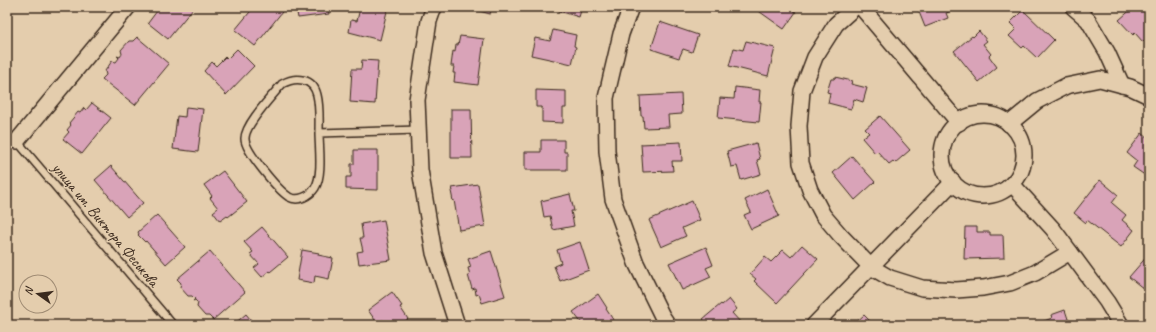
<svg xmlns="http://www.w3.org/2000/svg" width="1156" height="332" viewBox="0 0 1156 332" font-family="Caveat,sans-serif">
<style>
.building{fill:#d9a3b8;stroke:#3b2a1e}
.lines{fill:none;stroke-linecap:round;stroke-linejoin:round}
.service-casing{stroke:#3b2a1e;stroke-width:10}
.minor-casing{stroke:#3b2a1e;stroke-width:18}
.service{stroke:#e4cdad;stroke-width:7}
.minor{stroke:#e4cdad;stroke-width:15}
.labels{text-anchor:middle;stroke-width:3;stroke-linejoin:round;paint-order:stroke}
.street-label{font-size:16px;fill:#3b2a1e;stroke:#e4cdad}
</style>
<rect width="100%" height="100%" fill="#e4cdad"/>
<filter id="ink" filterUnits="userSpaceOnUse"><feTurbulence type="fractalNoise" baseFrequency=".025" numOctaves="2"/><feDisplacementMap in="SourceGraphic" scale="8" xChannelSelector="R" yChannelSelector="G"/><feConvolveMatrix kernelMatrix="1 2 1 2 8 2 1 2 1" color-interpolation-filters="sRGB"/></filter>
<g filter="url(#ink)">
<g class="building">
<polygon points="160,7 194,7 168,39 148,23"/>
<polygon points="254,7 261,7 263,9 265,7 276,7 282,12 255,46 235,30"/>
<polygon points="296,7 328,7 329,14 298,18"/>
<polygon points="364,7 388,7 380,40 349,32 351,20 357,21 360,8 363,9"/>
<polygon points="465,7 492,7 490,14"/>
<polygon points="560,7 582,7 579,17 559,11"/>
<polygon points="753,7 797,7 794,11 796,12 784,29"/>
<polygon points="917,7 956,7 957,9 946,13 948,18 925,27"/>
<polygon points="1134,7 1149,7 1149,36 1143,42 1135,33 1133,35 1119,20"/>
<polygon points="1023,10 1054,40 1037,58 1024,46 1022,48 1009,36 1016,29 1010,23"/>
<polygon points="660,22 698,35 692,52 683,49 679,58 651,49"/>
<polygon points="553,30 576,35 574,46 576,47 572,64 531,55 535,38 550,41"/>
<polygon points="979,31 987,41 983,44 991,54 989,56 997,67 979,82 954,51 972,36 973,37"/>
<polygon points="460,36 484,39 478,85 454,82 455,73 453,73 454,66 451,66 453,51 455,52 456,45 458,45"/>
<polygon points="137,37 169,64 135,105 102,79 106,75 105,71 112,61 116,62 119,58 117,56 120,57 122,54 121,50 129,41 133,41"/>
<polygon points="746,41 775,48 768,76 729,66 734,48 743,50"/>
<polygon points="237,49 254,66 226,95 204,71 212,62 216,66 225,57 227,59"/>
<polygon points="362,60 378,61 375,104 350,102 352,69 361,69"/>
<polygon points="835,77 852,81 851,84 867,88 863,102 854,99 851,109 828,103 830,93 827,92 831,79 834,79"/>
<polygon points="735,87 760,90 759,102 761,102 759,122 718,118 720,98 734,99"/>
<polygon points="536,90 566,91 566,108 563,108 563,123 542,122 542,107 536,107"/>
<polygon points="681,94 682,114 668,115 669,127 644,128 643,116 641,116 640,96"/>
<polygon points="92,103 111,118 82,154 63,139 69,132 67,130 71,125 69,123 78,112 80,113 84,108 86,110"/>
<polygon points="186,107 203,109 198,152 173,149 177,116 185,117"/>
<polygon points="451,109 471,109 472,158 451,158"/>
<polygon points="880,116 910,150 895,163 893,161 889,164 877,151 875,153 862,138 869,133 865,129"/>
<polygon points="1142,133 1149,139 1149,172 1146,176 1133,167 1137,161 1127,153"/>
<polygon points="541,140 564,140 564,152 567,152 567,170 525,170 525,152 541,152"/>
<polygon points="681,142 682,161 672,161 673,171 643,172 641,144"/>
<polygon points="756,143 760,159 757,160 761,174 741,180 737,166 731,167 727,151"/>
<polygon points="354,150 378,150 378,190 346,189 346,177 351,177 351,164 354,164"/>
<polygon points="852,156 875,182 855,200 833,173"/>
<polygon points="111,166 143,203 127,217 95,180"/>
<polygon points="223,171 247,202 228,217 227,216 220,221 213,212 218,208 210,198 212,196 204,185"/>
<polygon points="1100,180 1118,195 1112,203 1126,215 1122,220 1134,230 1121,247 1087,220 1086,223 1074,213"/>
<polygon points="478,184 485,226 459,230 454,200 453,201 451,191 453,191 452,188"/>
<polygon points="767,189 779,216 751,229 744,215 751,212 745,200"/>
<polygon points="570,194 574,211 571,211 574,226 553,230 550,216 544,217 541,201"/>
<polygon points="692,201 700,220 682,228 686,236 661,247 649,220"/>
<polygon points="157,215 185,247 166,264 146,241 145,242 138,235 139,234 138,232"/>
<polygon points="384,220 391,260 359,264 357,252 363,251 360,238 363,238 361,224"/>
<polygon points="262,227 288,257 270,272 269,271 262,277 254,268 259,264 250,254 253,252 244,242"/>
<polygon points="965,227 977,227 977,232 990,232 990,235 1003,235 1004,258 964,259"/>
<polygon points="580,242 589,270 560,281 554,266 561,263 557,250"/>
<polygon points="802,245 818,259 777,303 754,281 756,279 750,274 765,257 771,262 783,250 791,257"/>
<polygon points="706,247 713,265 706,268 711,277 682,290 669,263"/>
<polygon points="302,250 319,253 318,255 333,258 329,279 315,276 314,283 297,280"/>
<polygon points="210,251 245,292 213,320 209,316 205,316 197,307 198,303 195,300 193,301 195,299 192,296 188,296 180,287 181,283 177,279"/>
<polygon points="491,251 505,296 482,303 479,294 476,295 475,288 472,289 468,275 470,275 468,268 471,267 468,259"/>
<polygon points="1149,254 1149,293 1129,277"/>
<polygon points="392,292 402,306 400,307 408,319 400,325 386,325 383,320 377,323 368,310"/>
<polygon points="598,294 607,308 606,309 614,321 609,325 591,325 588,322 583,325 573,312"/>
<polygon points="729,299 737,309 732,313 741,323 739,325 708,325 703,319 721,304 722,305"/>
<polygon points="1065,310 1070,325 1034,325 1052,318 1051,315"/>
<polygon points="246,314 255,325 233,325"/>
<polygon points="864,315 874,325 853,325"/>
</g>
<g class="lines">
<defs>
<g id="service">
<path d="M319 133C319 147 323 175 315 188 310 196 298 202 289 197 278 190 245 151 245 139 244 125 273 95 282 84 296 76 313 78 317 95 320 107 319 121 319 133L419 130"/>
<polyline points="17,141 173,325"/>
</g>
<g id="minor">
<polyline points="434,7 429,21 417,100 420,170 434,253 457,325"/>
<polyline points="631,7 621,34 606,98 607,151 613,199 636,263 662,316 668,325"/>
<polyline points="855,7 836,24 815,57 802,91 799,126 801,163 810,190 823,215 841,236 871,267 890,278 922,288 956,290 983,288 1010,283 1035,273 1070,252"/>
<polyline points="861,7 959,123"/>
<polyline points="1073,7 1088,20 1107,52 1122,85"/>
<circle cx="983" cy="155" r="41"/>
<polyline points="1009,124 1037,101 1066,86 1100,79 1130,87 1149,96"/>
<polyline points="17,141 128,7"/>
<polyline points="1012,184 1053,229 1107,302 1121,325"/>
<polyline points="814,325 953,182"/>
</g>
</defs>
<use href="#service" class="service-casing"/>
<use href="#minor" class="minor-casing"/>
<use href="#service" class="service"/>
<use href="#minor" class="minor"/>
</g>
</g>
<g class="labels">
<g class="street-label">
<text transform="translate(106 224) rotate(50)" y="6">улица им. Виктора Феськова</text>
</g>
</g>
<rect width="1156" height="332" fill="none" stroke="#e4cdad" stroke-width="24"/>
<rect x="12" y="12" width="1132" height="308" fill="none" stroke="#3b2a1e" stroke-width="1.5" filter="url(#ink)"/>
<g transform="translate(38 294) rotate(284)"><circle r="19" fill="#e4cdad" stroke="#a08c74"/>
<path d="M0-3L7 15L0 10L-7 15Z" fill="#3b2a1e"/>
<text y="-6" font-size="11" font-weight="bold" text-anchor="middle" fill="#3b2a1e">N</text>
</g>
</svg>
